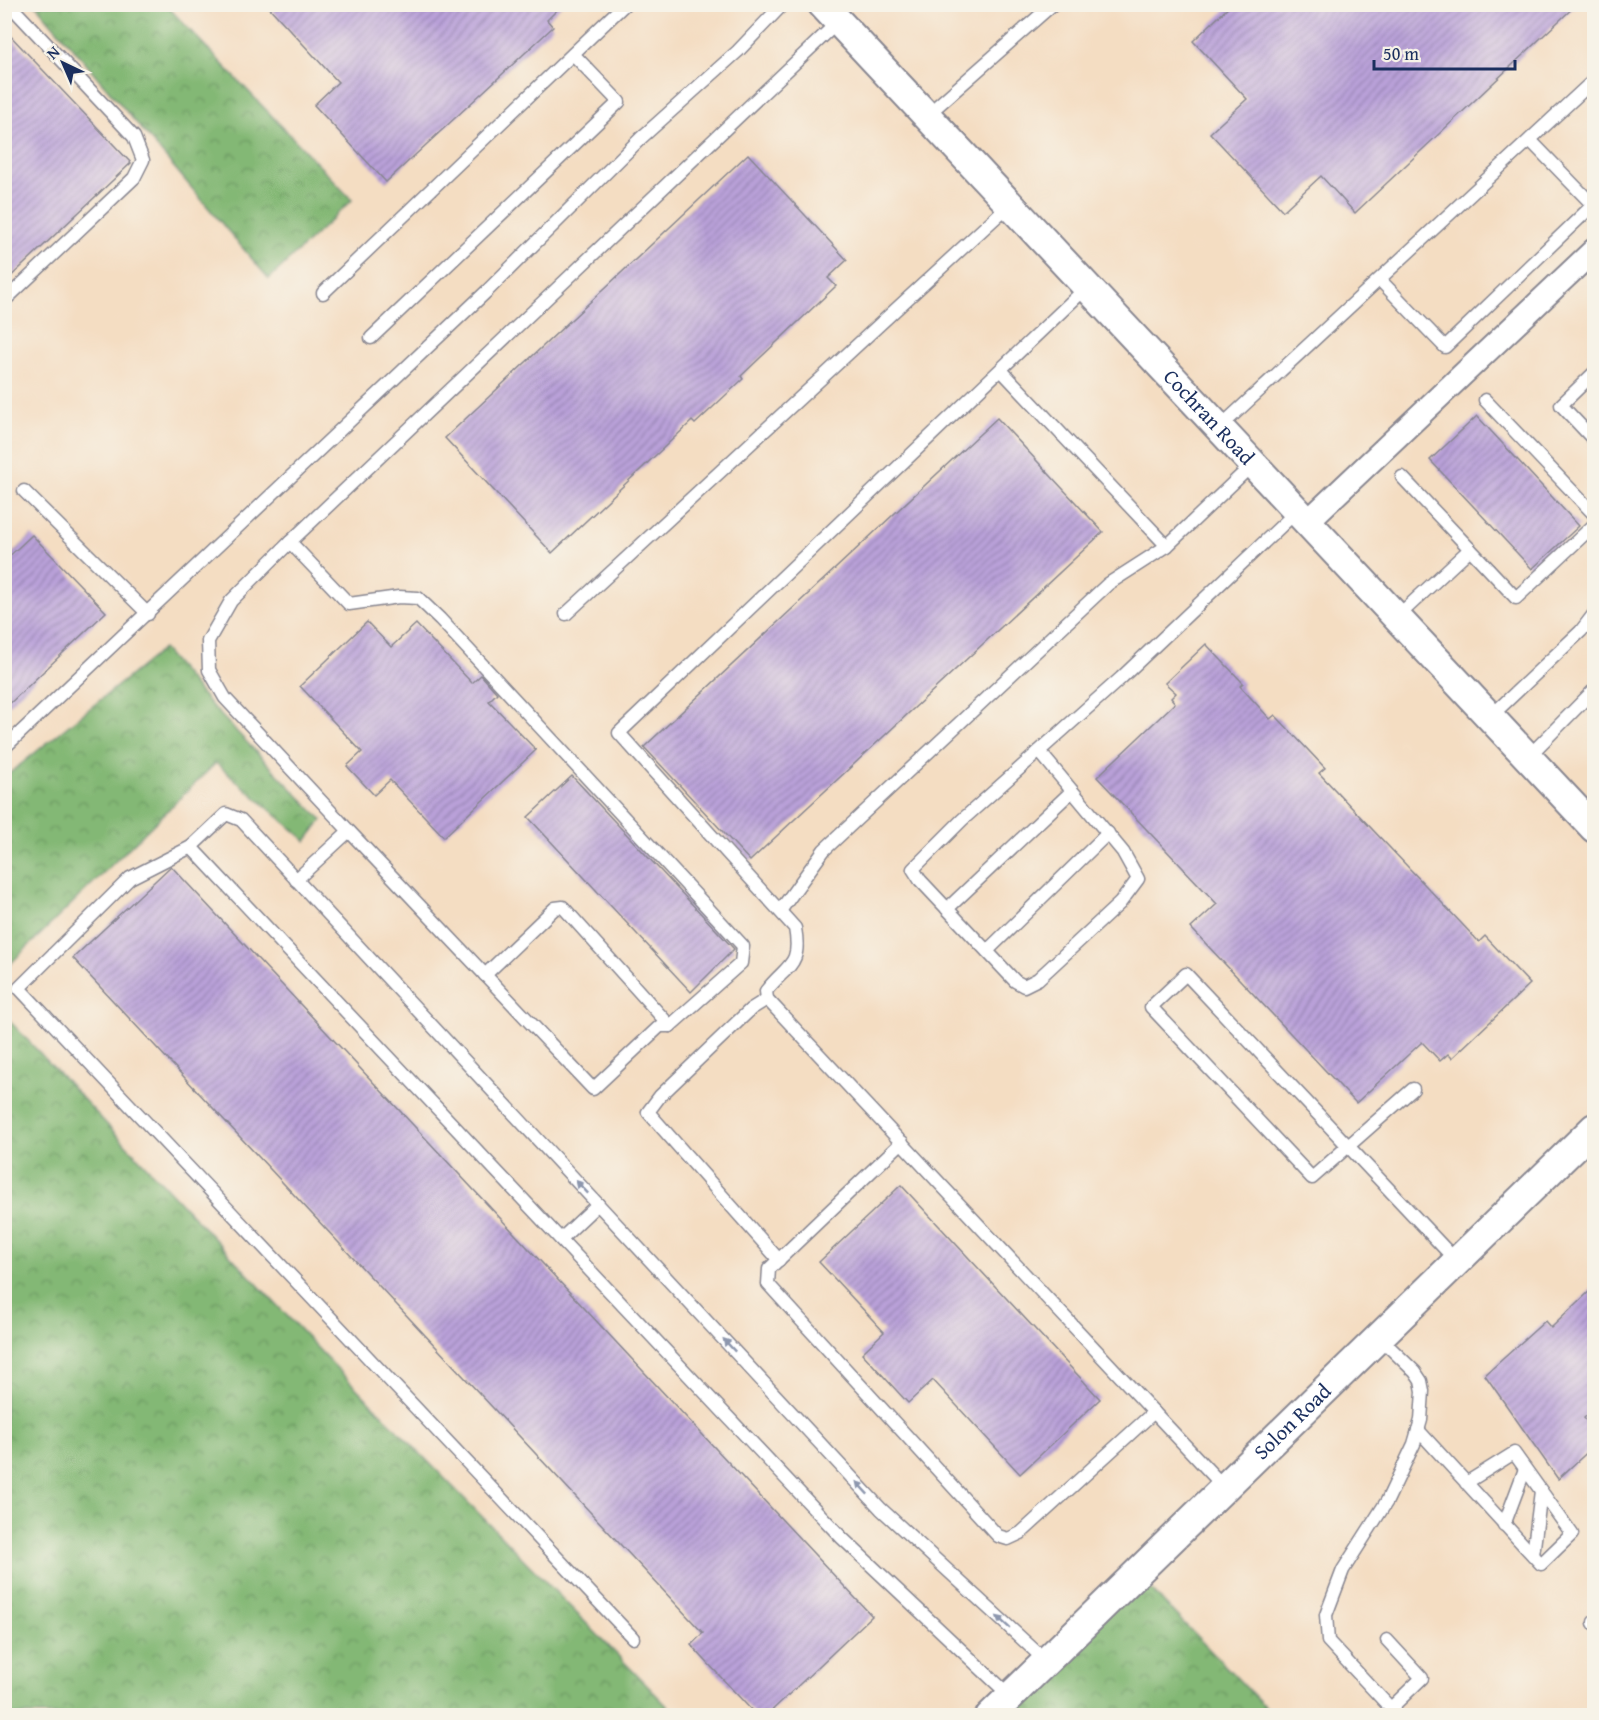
<svg xmlns="http://www.w3.org/2000/svg" width="1599" height="1720" viewBox="0 0 1599 1720" font-family="'Gentium Book Plus',serif">
<style>
.forest{fill:url(#forest-crowns);stroke:#4f7469;stroke-width:1.5}
.building{fill:url(#building-hatch)}
.lines{fill:none;stroke-linecap:round;stroke-linejoin:round}
.service-casing{stroke:#888690;stroke-width:15}
.minor-casing{stroke:#888690;stroke-width:26}
.tertiary-casing{stroke:#888690;stroke-width:32}
.service{stroke:#fff;stroke-width:12}
.minor{stroke:#fff;stroke-width:22}
.tertiary{stroke:#fff;stroke-width:28}
.oneway{fill:#8d97ae}
.labels{text-anchor:middle;stroke-width:4.5;stroke-linejoin:round;paint-order:stroke}
.street-label{font-size:21px;fill:#1b2f5e;stroke:#f7f3e8}
</style>
<defs>
<pattern id="forest-crowns" width="20" height="18" patternUnits="userSpaceOnUse" patternTransform="scale(1.5)"><rect width="20" height="18" fill="#83b874"/><path d="M2 6a3 3 0 1 1 6 0M12 15a3 3 0 1 1 6 0" fill="none" stroke="#6a9662"/></pattern>
<pattern id="building-hatch" width="6" height="6" patternUnits="userSpaceOnUse" patternTransform="scale(1.5)"><rect width="6" height="6" fill="#baa1d9"/><path d="M-1 1l2-2M0 6l6-6M5 7l2-2" fill="none" stroke="#9684b3"/></pattern>
</defs>
<rect width="100%" height="100%" fill="#f7f3e8"/>
<filter id="ink" filterUnits="userSpaceOnUse"><feTurbulence type="fractalNoise" baseFrequency=".0167" numOctaves="2"/><feDisplacementMap in="SourceGraphic" scale="12" xChannelSelector="R" yChannelSelector="G"/><feConvolveMatrix kernelMatrix="1 2 1 2 8 2 1 2 1" color-interpolation-filters="sRGB"/></filter>
<filter id="wash" filterUnits="userSpaceOnUse"><feTurbulence type="fractalNoise" baseFrequency=".008" numOctaves="4" result="noise"/><feDisplacementMap in="SourceGraphic" scale="24" xChannelSelector="R" yChannelSelector="G"/><feGaussianBlur stdDeviation="1.35" result="paint"/><feColorMatrix in="noise" values="0 0 0 0 0 0 0 0 0 0 0 0 0 0 0 0 0 1.4 0 .05"/><feComposite in="paint" operator="in"/></filter>
<g filter="url(#wash)">
<rect width="100%" height="100%" fill="#f4ddc2"/>
<g class="forest">
<polygon points="36,5 166,5 352,200 269,279"/>
<polygon points="163,649 211,705 322,820 306,841 216,763 5,969 5,777"/>
<polygon points="4,1015 323,1354 676,1715 5,1715"/>
<polygon points="1136,1574 1273,1715 990,1716"/>
</g>
<g id="blocks">
<g class="building">
<polygon points="266,4 563,4 547,20 553,27 386,182 314,105 338,82"/>
<polygon points="1232,4 1577,4 1355,213 1321,176 1283,211 1210,133 1247,99 1193,41"/>
<polygon points="4,29 131,163 4,283"/>
<polygon points="748,154 847,260 828,278 836,286 741,376 743,379 695,424 692,421 552,553 445,438"/>
<polygon points="1477,416 1579,526 1532,569 1430,460"/>
<polygon points="997,418 1103,532 750,861 644,747"/>
<polygon points="32,535 106,612 4,709 4,561"/>
<polygon points="367,622 391,647 416,624 472,683 481,675 497,693 489,701 536,750 444,837 390,780 374,795 347,766 362,752 300,686"/>
<polygon points="1206,644 1243,683 1240,686 1270,719 1275,715 1325,768 1319,773 1479,942 1485,936 1530,984 1452,1058 1448,1054 1440,1061 1422,1042 1356,1103 1191,928 1217,904 1097,777 1175,703 1171,698 1176,693 1165,683"/>
<polygon points="572,776 734,949 691,992 528,817"/>
<polygon points="171,866 872,1616 766,1716 757,1716 691,1645 703,1633 73,958"/>
<polygon points="901,1185 1100,1399 1020,1474 933,1380 908,1403 862,1353 884,1332 819,1262"/>
<polygon points="1594,1287 1594,1409 1584,1418 1594,1430 1594,1446 1558,1479 1485,1375 1545,1321 1551,1328"/>
</g>
</g>
</g>
<g filter="url(#ink)">
<use href="#blocks" fill-opacity="0" stroke="#888690" stroke-width="1.5"/>
<g class="lines">
<defs>
<g id="service">
<polyline points="926,116 1053,4"/>
<polyline points="1380,280 1445,347 1593,205 1530,140"/>
<path d="M1087 287 619 733 795 928C802 967 787 964 766 991L767 999 1225 1488"/>
<polyline points="323,293 625,4"/>
<polyline points="4,301 134,178 143,160 134,137 9,4"/>
<polyline points="371,338 619,102 573,54"/>
<polyline points="1001,370 1167,546"/>
<polyline points="1594,373 1561,405 1594,440"/>
<polyline points="1485,400 1594,514"/>
<polyline points="1219,428 1594,80"/>
<polyline points="1402,477 1470,549"/>
<polyline points="24,491 148,614"/>
<polyline points="290,542 838,22"/>
<polyline points="566,614 1009,205"/>
<polyline points="1397,617 1470,549 1516,598 1594,525"/>
<polyline points="1490,717 1581,631 1594,614"/>
<polyline points="4,748 486,292 641,138 738,51 783,4"/>
<polyline points="1039,751 1123,852 1138,879 1120,903 1038,979 1024,986 1015,981 920,880 913,869 962,820 1121,678 1297,511"/>
<polyline points="1528,757 1594,690"/>
<polyline points="191,847 130,878 19,988 633,1638"/>
<polyline points="296,880 349,831 593,1089 660,1026 670,1026 741,963 743,946 440,619 418,598 399,597 349,604 290,542 231,601 208,641 209,670 225,698 349,831"/>
<polyline points="947,909 1072,791"/>
<polyline points="780,911 824,850 1108,584 1167,546 1253,464"/>
<polyline points="987,951 1108,833"/>
<polyline points="485,975 555,908 563,907 670,1026"/>
<polyline points="767,999 751,1009 660,1096 648,1112 779,1260"/>
<polyline points="1413,1089 1312,1178 1151,1007 1186,974 1447,1251 1457,1262"/>
<polyline points="902,1142 769,1269 768,1284 998,1536 1008,1539 1021,1533 1154,1412"/>
<polyline points="561,1239 598,1204"/>
<polyline points="1380,1338 1415,1372 1421,1381 1423,1391 1421,1420 1414,1444 1387,1501 1343,1570 1326,1615 1328,1641 1398,1716"/>
<polyline points="1418,1430 1541,1564 1572,1534 1514,1453 1466,1483"/>
<polyline points="1504,1525 1525,1469"/>
<polyline points="1533,1555 1541,1491"/>
<polyline points="1594,1623 1594,1622"/>
<polyline points="1387,1640 1422,1678 1391,1708"/>
<polyline points="1010,1696 842,1538 191,847 226,814 241,820 881,1509 1046,1661"/>
</g>
<polyline id="minor" points="1307,522 1594,250"/>
<g id="tertiary">
<path id="s1" d="M822 4 1594 828"/>
<path id="s2" d="M990 1716 1594 1128"/>
</g>
</defs>
<use href="#service" class="service-casing"/>
<use href="#minor" class="minor-casing"/>
<use href="#tertiary" class="tertiary-casing"/>
<use href="#service" class="service"/>
<use href="#minor" class="minor"/>
<use href="#tertiary" class="tertiary"/>
</g>
<defs><path id="oneway-solid" d="M-6-.8H1V-3.2L6.5 0L1 3.2V.8H-6Z" transform="scale(1.5)"/></defs>
<g class="oneway">
<use href="#oneway-solid" transform="translate(582 1187) rotate(-133)"/>
<use href="#oneway-solid" transform="translate(729 1345) rotate(-133)"/>
<use href="#oneway-solid" transform="translate(862 1488) rotate(-133)"/>
<use href="#oneway-solid" transform="translate(1003 1622) rotate(-138)"/>
</g>
</g>
<g class="labels">
<g class="street-label">
<text dy="7" stroke="none"><textPath href="#s1" startOffset="566">Cochran Road</textPath></text>
<text dy="7" stroke="none"><textPath href="#s2" startOffset="422">Solon Road</textPath></text>
</g>
</g>
<rect width="1599" height="1720" fill="none" stroke="#f7f3e8" stroke-width="24"/>
<g transform="translate(63 63) rotate(316)" stroke="#f7f3e8" stroke-width="4.5" paint-order="stroke">
<path d="M0-4.5L10 22L0 15L-10 22Z" fill="#1b2f5e"/>
<text y="-9" font-size="16" font-weight="bold" text-anchor="middle" fill="#1b2f5e">N</text>
</g>
<path d="M1374 60v9h141v-9" fill="none" stroke="#1b2f5e" stroke-width="3"/>
<text x="1383" y="60" font-size="18" fill="#1b2f5e" stroke="#f7f3e8" stroke-width="4.5" paint-order="stroke">50 m</text>
</svg>
